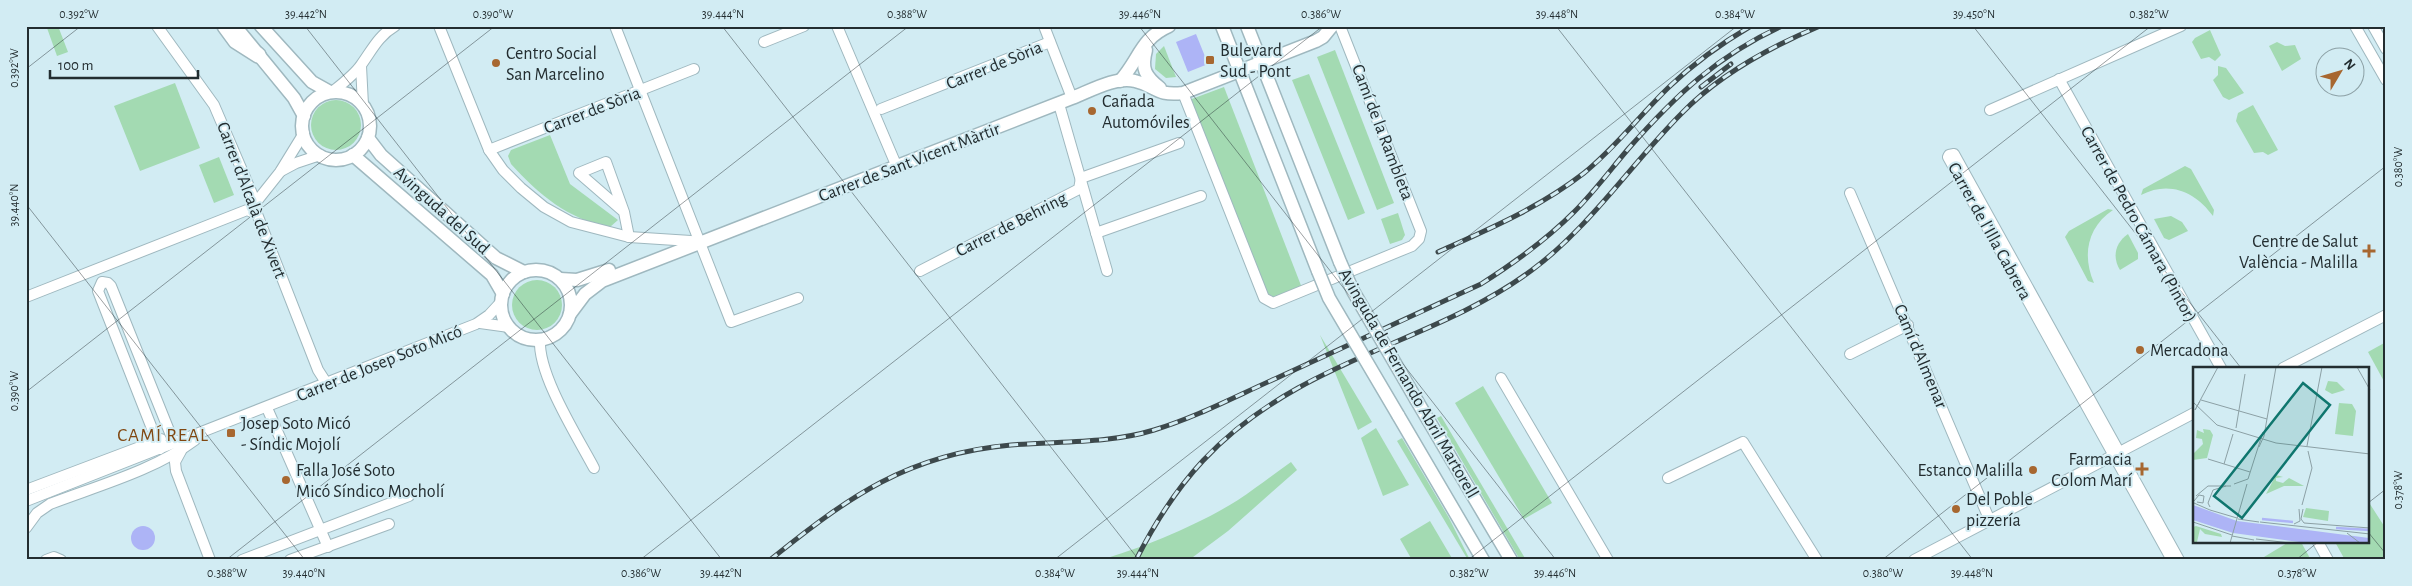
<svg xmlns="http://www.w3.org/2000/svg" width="2412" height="586" viewBox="0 0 2412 586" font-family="'Alegreya Sans',sans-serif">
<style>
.green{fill:#a3dab2}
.water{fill:#adb4f6}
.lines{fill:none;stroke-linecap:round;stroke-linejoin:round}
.minor-casing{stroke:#9fb8bf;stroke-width:12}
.major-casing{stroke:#9fb8bf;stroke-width:15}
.highway-casing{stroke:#9fb8bf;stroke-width:18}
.minor{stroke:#fff;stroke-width:10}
.major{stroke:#fff;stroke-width:12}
.highway{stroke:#fff;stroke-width:15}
.rail-casing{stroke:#3d494c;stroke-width:5}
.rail{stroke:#d2ecf3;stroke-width:3;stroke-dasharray:9;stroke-linecap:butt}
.major-bridge-casing{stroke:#9fb8bf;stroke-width:15;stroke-linecap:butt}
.major-bridge{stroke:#fff;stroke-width:12}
.ticks{fill:none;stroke:#232d30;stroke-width:1;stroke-opacity:0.45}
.poi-dot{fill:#a76730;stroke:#d2ecf3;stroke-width:2}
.labels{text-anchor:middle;stroke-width:4;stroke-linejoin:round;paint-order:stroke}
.poi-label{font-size:18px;fill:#232d30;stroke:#d2ecf3;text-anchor:start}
.street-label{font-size:18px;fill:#232d30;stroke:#d2ecf3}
.neighbourhood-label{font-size:19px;letter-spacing:1px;fill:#804711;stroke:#d2ecf3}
.inset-river{fill:none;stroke:#adb4f6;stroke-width:2.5}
.inset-road{fill:none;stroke:#8ca0a5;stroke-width:1}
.view{fill:#0f766e;fill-opacity:0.15;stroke:#0f766e;stroke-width:2.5}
.inset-edge{fill:none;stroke:#232d30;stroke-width:2.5}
.neatline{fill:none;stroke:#232d30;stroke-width:2}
.ticks-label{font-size:12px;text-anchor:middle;fill:#232d30}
</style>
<rect width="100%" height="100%" fill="#d2ecf3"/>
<g class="green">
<polygon points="50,26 58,26 68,52 57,56 47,28"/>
<polygon points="2210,30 2221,55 2215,61 2209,57 2201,59 2192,42 2195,38"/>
<polygon points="2277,42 2285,46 2295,45 2301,59 2282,71 2269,46"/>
<polygon points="1164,46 1176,77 1166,78 1155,69 1156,54"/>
<polygon points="1335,50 1394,203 1377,210 1317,57"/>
<polygon points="2218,66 2226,68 2244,93 2229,100 2223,97 2213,80 2218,75"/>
<polygon points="1309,74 1365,213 1348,220 1292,80"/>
<polygon points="175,83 200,148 140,171 114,106"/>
<polygon points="1224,87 1302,288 1276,298 1263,293 1189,100"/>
<circle cx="336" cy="125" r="25"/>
<polygon points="2253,105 2278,150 2268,155 2263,152 2254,153 2236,121 2238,113"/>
<path d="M550 135 570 184 618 220 610 227C569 220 538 194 511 164L508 156 511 150Z"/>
<polygon points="219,157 234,195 214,203 199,165"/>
<path d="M2185 166 2191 169 2214 210 2213 216C2196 192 2169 180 2141 195L2143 189Z"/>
<path d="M2108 209 2113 210C2087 227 2082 256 2094 283L2088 281 2065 237 2069 231Z"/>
<polygon points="1398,213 1405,235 1402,240 1390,244 1381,219"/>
<polygon points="2171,216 2182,222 2188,231 2169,240 2164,238 2154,219"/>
<path d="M2128 234 2138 253V259L2120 270C2112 257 2115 243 2128 234Z"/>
<circle cx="537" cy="305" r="25"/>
<polygon points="1320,335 1372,422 1358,430"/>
<polygon points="2386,342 2386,385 2368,352"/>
<polygon points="1483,386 1552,503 1524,519 1455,403"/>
<polygon points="1441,416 1526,560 1520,560 1437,418"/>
<polygon points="1376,428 1409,485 1383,496 1361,438"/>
<polygon points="1402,438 1449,518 1470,560 1468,560 1397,441"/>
<path d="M1291 462 1297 470 1228 531 1189 560H1100C1143 548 1200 524 1238 500 1256 488 1274 474 1291 462Z"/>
<polygon points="2368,501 2386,529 2386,556 2379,560 2345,560 2335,542 2368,542"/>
<polygon points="1430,521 1453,560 1412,560 1400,539"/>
<polygon points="2289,542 2301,542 2311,560 2259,560"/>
</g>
<g class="water">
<polygon points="1196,34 1208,64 1188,72 1176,42"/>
<circle cx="143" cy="538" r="12"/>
</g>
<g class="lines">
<defs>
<g id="minor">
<polyline points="157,26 214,105 256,203 257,214 318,370 327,384"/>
<polyline points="439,26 489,150 503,170 521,188 544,207 571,222 629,237 691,241"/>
<polyline points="615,26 731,322 798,298"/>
<polyline points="837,26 897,167"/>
<polyline points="1044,26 1072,98"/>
<polyline points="2355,26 2386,80"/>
<polyline points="2373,26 2386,49"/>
<polyline points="764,42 804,26"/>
<polyline points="361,66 363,105"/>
<polyline points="2059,79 2221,368"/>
<path d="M332 92C342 84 354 75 361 65 372 50 378 36 395 26"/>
<polyline points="1183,93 1264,298 1273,303 1412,246 1419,239 1421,231 1340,26"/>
<polyline points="1059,104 1107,271"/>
<polyline points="881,109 1050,42"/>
<polyline points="1990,110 2181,26"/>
<polyline points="489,150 694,69"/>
<polyline points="281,171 296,163 320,155"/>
<polyline points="1850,193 1990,521"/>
<polyline points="253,206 280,172 304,133"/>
<polyline points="624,212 579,173 606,162 624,212 629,237"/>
<polyline points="1096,233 1201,196"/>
<polyline points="920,271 1079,189 1081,178 1179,143"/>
<polyline points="26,297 247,210 257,214"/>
<polyline points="480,323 509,327"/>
<path d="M540 340C538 375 577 436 594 468"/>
<polyline points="1850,354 1908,325"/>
<polyline points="2283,368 2386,315"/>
<polyline points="1501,378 1608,560"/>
<polyline points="267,408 328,547"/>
<polyline points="160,449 98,291 102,282 108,283 111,286 174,443"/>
<polyline points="181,451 175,462 176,471 210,560"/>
<polyline points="1668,478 1743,442 1817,560"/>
<polyline points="26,490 161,439"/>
<polyline points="26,501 476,324 489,315 502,301"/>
<path d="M26 528 37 513 50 504C97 486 155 470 195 440"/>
<polyline points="2318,542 2328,560"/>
<polyline points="46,560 54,557 61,560"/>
<polyline points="242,560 409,496"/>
<polyline points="290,560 389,524"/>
<polyline points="1914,560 2194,413"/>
<polyline points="2172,560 1948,157 1949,155 1954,154 2179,560"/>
</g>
<g id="major">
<polyline points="235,26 294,98 304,116"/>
<polyline points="261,26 312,82 330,92"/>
<polyline points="1222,26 1318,271"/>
<polyline points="1247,26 1340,262"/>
<path d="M1146 50C1141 69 1145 76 1160 88"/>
<path d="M1120 81C1139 60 1141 38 1169 26"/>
<circle cx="336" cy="126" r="34"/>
<polyline points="368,138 381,155 496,258 524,272"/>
<polyline points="353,155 492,275 503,294"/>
<circle cx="536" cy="305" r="35"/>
<polyline points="560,279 577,280 609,270"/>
<path d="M570 314 585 294 602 281 1072 98C1090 91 1116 76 1135 81 1157 86 1155 96 1183 93L1316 41 1323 37 1332 26"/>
<polyline points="1417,401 1511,560"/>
<polyline points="1398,415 1483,560"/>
</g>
<polyline id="highway" points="225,26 236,41 258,55"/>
</defs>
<use href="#minor" class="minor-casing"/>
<use href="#major" class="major-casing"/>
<use href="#highway" class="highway-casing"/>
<use href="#minor" class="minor"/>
<use href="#major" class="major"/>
<use href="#highway" class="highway"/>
<defs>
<g id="rail">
<polyline points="1701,87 1731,64"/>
<path d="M1438 252C1489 229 1539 208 1584 173 1615 148 1640 115 1669 87 1694 63 1722 43 1751 26"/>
<path d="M770 560C848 497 908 454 1011 445 1059 441 1108 444 1154 430 1197 417 1238 395 1279 377 1347 346 1414 315 1481 284 1514 263 1546 240 1574 212 1594 192 1611 169 1629 148 1675 96 1718 55 1782 26"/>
<path d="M1136 560C1176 481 1221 431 1298 388 1374 345 1461 323 1532 270 1590 227 1631 164 1682 113 1720 74 1770 47 1820 26"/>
</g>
</defs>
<use href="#rail" class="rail-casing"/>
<use href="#rail" class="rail"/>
<defs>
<g id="major-bridge">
<polyline points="1340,262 1353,291 1417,401"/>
<polyline points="1318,271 1329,298 1398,415"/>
</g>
</defs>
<use href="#major-bridge" class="major-bridge-casing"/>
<use href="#major-bridge" class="major-bridge"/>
</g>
<path class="ticks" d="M305 26 722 560M722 26 1139 560M1139 26 1556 560M1556 26 1973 560M1973 26 2241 368M26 69 81 26M26 204 305 560M26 392 495 26M2368 503 2386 489M2368 532 2386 554M226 560 909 26M640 560 1323 26M1054 560 1737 26M1468 560 2151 26M1882 560 2386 166M2296 560 2318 542"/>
<g class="poi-dot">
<rect x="1205" y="55" width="10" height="10" rx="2.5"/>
<circle cx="496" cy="63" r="5"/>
<circle cx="1092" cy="111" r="5"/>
<path d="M2366.5 243.5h5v5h5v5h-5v5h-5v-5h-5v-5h5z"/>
<circle cx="2140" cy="350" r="5"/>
<rect x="226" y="428" width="10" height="10" rx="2.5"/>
<path d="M2139.5 461.5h5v5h5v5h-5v5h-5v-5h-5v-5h5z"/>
<circle cx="2033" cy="470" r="5"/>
<circle cx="286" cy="480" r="5"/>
<circle cx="1956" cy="509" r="5"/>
</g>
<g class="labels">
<g class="poi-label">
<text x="1220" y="56">Bulevard<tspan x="1220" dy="21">Sud - Pont</tspan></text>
<text x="506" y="59">Centro Social<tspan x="506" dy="21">San Marcelino</tspan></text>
<text x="1102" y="107">Cañada<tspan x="1102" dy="21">Automóviles</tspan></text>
<text x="2358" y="247" text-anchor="end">Centre de Salut<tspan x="2358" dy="21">València - Malilla</tspan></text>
<text x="2150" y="356">Mercadona</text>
<text x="241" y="429">Josep Soto Micó<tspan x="241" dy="21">- Síndic Mojolí</tspan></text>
<text x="2132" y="465" text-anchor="end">Farmacia<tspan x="2132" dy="21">Colom Marí</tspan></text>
<text x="296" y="476">Falla José Soto<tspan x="296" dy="21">Micó Síndico Mocholí</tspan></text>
<text x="2023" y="476" text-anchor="end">Estanco Malilla</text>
<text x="1966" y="505">Del Poble<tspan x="1966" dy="21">pizzería</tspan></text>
</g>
<g class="street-label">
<text transform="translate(994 65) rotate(-22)" y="6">Carrer de Sòria</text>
<text transform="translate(592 110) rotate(-21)" y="6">Carrer de Sòria</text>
<text transform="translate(1383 132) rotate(69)" y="6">Camí de la Rambleta</text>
<text transform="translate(909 162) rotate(-21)" y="6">Carrer de Sant Vicent Màrtir</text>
<text transform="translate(252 200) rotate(69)" y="6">Carrer d'Alcalà de Xivert</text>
<text transform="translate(442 210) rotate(42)" y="6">Avinguda del Sud</text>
<text transform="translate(1011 224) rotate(-27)" y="6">Carrer de Behring</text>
<text transform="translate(2139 224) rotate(61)" y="6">Carrer de Pedro Cámara (Pintor)</text>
<text transform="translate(1990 231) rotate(61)" y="6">Carrer de l'Illa Cabrera</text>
<text transform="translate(1921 356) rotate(67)" y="6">Camí d'Almenar</text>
<text transform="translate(379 363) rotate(-22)" y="6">Carrer de Josep Soto Micó</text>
<text transform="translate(1409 383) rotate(60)" y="6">Avinguda de Fernando Abril Martorell</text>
</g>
<g class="neighbourhood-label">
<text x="163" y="441">CAMÍ REAL</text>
</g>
</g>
<g transform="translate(2193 367)">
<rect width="176" height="176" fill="#d2ecf3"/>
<path d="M135 14 144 15 152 23 139 27 132 23ZM146 36 159 37 163 44 160 69 142 67ZM10 62 17 63 20 68 14 91 0 93V87L10 77 9 72 3 71 4 63 11 66ZM83 108 90 110 83 111V114L90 116 96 111 111 119H91L73 127ZM113 141 136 144 135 154 110 150ZM3 159 28 167 29 170 12 167 7 162 4 175H0V160Z" fill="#a3dab2"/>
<path d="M0 138 44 154 176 171V176H114L40 166 0 153Z" fill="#adb4f6"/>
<path class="inset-river" d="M69 152 100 155M143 161 177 163"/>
<path class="inset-road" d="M164 0 177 23M8 33 74 52M7 34 2 43 25 0M0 35 24 58 83 76 177 87M43 61 52 7M114 79 129 0M66 80 71 69 83 0M15 92 57 105M31 97 40 67M41 117 55 112 70 65M3 129 15 119H38M1 134 6 128 11 129 10 136 4 135M1 136 17 143M109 138 119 101 115 84M17 140 15 136 20 123 33 119M110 142 108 152 111 156 177 161M17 143 44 151M45 152 66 155M0 155 39 168M67 155 177 167M101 157 107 154 106 142M154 166 167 176M39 169 61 173M63 172 97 176M37 176 54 117"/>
<path class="view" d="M110 16 137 38 49 151 21 129Z"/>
<rect width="176" height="176" class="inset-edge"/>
</g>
<rect width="2412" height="586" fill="none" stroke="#d2ecf3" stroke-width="55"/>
<g transform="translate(2340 72) rotate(52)"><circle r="24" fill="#d2ecf3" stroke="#8ca0a5"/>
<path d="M0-4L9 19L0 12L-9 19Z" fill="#a76730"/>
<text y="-8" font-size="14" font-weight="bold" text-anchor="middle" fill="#232d30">N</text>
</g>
<path d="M50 70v8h148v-8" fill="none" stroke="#232d30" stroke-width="2.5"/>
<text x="58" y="70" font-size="15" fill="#232d30" stroke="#d2ecf3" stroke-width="4" paint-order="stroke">100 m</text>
<rect x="28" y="28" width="2356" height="530" class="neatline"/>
<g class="ticks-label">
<text x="79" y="18">0.392°W</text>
<text x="306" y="18">39.442°N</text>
<text x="493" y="18">0.390°W</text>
<text x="723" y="18">39.444°N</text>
<text x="907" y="18">0.388°W</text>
<text x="1140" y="18">39.446°N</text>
<text x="1321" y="18">0.386°W</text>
<text x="1557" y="18">39.448°N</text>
<text x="1735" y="18">0.384°W</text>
<text x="1974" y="18">39.450°N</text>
<text x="2149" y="18">0.382°W</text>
<text transform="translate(14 68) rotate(-90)" y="4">0.392°W</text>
<text transform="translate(2398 167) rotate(-90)" y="4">0.380°W</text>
<text transform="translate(14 205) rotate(-90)" y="4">39.440°N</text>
<text transform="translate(14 391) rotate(-90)" y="4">0.390°W</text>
<text transform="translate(2398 490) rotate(-90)" y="4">0.378°W</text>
<text x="227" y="577">0.388°W</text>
<text x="304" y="577">39.440°N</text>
<text x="641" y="577">0.386°W</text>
<text x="721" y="577">39.442°N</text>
<text x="1055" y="577">0.384°W</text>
<text x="1138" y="577">39.444°N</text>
<text x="1469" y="577">0.382°W</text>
<text x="1555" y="577">39.446°N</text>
<text x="1883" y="577">0.380°W</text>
<text x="1972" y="577">39.448°N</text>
<text x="2297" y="577">0.378°W</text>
</g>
</svg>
